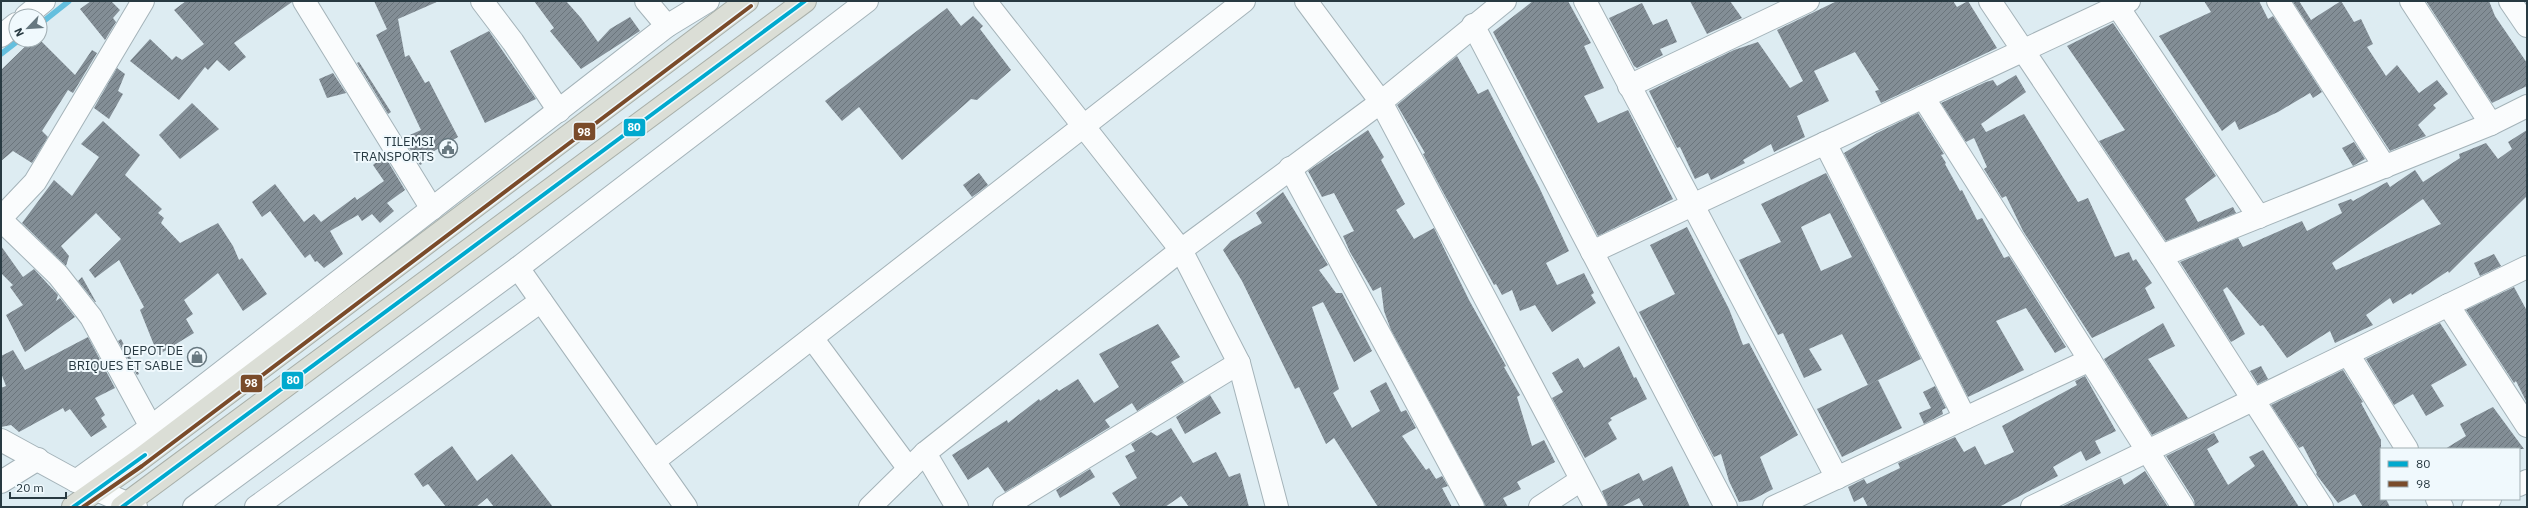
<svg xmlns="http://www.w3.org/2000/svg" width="2528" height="508" viewBox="0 0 2528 508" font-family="'IBM Plex Sans',sans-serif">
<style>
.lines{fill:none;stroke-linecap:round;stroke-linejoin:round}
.stream{stroke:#64bfde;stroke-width:5.5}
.building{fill:url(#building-hatch);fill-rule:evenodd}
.minor-casing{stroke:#a4b3b9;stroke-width:24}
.highway-casing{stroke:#a9b0aa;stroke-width:24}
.minor{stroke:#fafcfd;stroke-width:22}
.highway{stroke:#dbded6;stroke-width:22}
.bus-1-casing{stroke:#f0f9fd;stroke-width:7}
.bus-2-casing{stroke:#f0f9fd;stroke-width:7}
.bus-1{stroke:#00a9ce;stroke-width:4}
.bus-2{stroke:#7a4b2a;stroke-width:4}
.labels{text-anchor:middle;stroke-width:4;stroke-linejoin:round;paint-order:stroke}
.poi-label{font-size:13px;fill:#283a42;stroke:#f0f9fd;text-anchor:end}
.line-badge{stroke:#f0f9fd;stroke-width:1.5}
.badge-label{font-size:11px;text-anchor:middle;font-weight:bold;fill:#fff}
</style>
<defs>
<pattern id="building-hatch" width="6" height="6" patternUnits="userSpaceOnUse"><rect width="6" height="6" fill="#838e96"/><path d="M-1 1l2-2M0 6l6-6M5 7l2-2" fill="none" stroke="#6b757c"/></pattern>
</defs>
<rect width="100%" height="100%" fill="#ddecf2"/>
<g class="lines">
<g class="stream">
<polyline points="40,24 69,1"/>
<polyline points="1,54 19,40"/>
</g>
</g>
<g class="building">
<polygon points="91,1 111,1 120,10 113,18 116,22 105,40 80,9"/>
<polygon points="186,1 292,1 292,2 234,43 246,57 229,71 217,60 208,70 205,67 179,100 130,61 150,39 172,60 176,56 182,60 204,44 174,10"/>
<polygon points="374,1 439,1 398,19 405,57 409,55 425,83 429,81 458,137 419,160 422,164 420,165 403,138 421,130 376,35 387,29"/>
<polygon points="534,1 566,1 581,18 598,42 610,29 630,17 640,31 581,69 550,31 554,28"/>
<polygon points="1533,1 1568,1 1591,43 1584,46 1604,88 1584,96 1598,123 1628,110 1673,199 1598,236 1493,32"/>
<polygon points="1690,1 1730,1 1742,18 1707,34"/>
<polygon points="1837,1 1953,1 1957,7 1968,1 1997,48 1881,103 1875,91 1879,90 1855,52 1814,71 1829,101 1797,116 1805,137 1774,152 1771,144 1743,160 1745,163 1711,180 1708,173 1695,179 1680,147 1677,148 1649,91 1734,50 1758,42 1790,88 1803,81 1777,30"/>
<polygon points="2204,1 2259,1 2268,19 2273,16 2322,92 2313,98 2310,93 2278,112 2239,130 2235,121 2222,131 2159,36 2211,12"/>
<polygon points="2299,1 2311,20 2341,1 2354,22 2361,19 2373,44 2367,47 2386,76 2397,65 2419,93 2437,80 2448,94 2433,105 2436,108 2418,125 2426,136 2390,151 2293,2"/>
<polygon points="2426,1 2489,1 2495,16 2527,63 2527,86 2492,103"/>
<polygon points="1642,3 1653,25 1667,19 1677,42 1660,49 1663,55 1637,68 1634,66 1609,18"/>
<polygon points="947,8 961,26 973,16 983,26 980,29 1011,70 977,100 971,99 902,160 859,107 842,121 825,101"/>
<polygon points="2113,23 2216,176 2185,199 2198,222 2233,207 2236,213 2166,241 2099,141 2125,130 2067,46"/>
<polygon points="489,31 536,99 485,123 450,51"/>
<polygon points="32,40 40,40 75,75 92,50 97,53 73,93 68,90 42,131 48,137 32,163 13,151 1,161 1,70"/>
<polygon points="1457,56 1478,94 1488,89 1539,187 1569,251 1546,263 1557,285 1584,273 1594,293 1591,295 1596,303 1552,332 1535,305 1520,311 1512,290 1502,295 1496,284 1494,285 1437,181 1423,154 1425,153 1397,105"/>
<polygon points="359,62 391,112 388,114 357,63"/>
<polygon points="117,68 125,74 118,91 123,94 109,119 94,108"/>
<polygon points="333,73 346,93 327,98 319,79"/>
<polygon points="2016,75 2026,92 1981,124 1986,132 2024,114 2078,202 2088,198 2115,257 2129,252 2133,261 2136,259 2152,283 2145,288 2155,308 2092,338 2023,231 2006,196 2002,198 1984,169 1987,167 1974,138 1966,142 1941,103 1986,82 1993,80 1997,86"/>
<polygon points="192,103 219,129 180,159 159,135"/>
<polygon points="1918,113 1944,154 1941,155 1946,163 1945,164 1960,191 1962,190 1977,220 1982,218 2004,258 2009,256 2066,347 2055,353 2026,308 1996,321 2024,370 1968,397 1844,153 1877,133"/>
<polygon points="103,121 140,155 125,175 162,209 158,213 164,218 161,223 180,243 218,223 233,246 239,260 242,258 267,294 243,311 218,273 184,300 193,314 186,319 194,333 158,355 140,310 144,307 119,260 95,278 89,270 121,239 96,213 61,246 69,256 66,266 22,223 54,180 72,196 99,157 81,144"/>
<polygon points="1368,130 1384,157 1381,160 1405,204 1396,210 1414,239 1434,228 1469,300 1506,366 1504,367 1520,395 1517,397 1532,446 1544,440 1555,462 1517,482 1521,489 1503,498 1508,507 1486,507 1391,330 1384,311 1381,287 1373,291 1350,252 1343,236 1354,231 1334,193 1322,197 1308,171"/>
<path d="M2527 130V196L2449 273 2448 271 2412 295 2411 293 2393 304 2390 298 2366 315 2373 325 2335 343 2330 331 2287 358 2263 325 2260 326 2227 287 2223 290 2245 334 2231 342 2180 262 2238 238 2243 247 2302 221 2307 231 2342 213 2338 204 2351 199 2353 201 2387 182 2390 187 2415 170 2423 182 2460 158 2459 154 2486 143 2498 159 2512 149 2508 142ZM2423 199 2441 224 2336 270 2332 263Z"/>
<polygon points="2354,142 2365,159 2353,166 2342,148"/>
<polygon points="384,155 405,190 387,203 394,211 380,223 372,214 362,221 358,215 330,231 343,254 324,268 317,261 315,262 310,254 305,258 270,211 262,217 252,202 275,184 304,222 314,214 321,222 355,197 357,200 384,181 373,165"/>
<polygon points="979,173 988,185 972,197 963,185"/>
<path d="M1826 173 1921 359 1868 385 1842 334 1809 349 1822 370 1804 378 1783 333 1778 335 1739 260 1781 242 1761 204ZM1830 213 1852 257 1821 271 1801 227Z"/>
<polygon points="1283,192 1328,265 1319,270 1336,293 1342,293 1372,351 1354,362 1323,302 1312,307 1339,389 1333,393 1352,428 1380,411 1370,391 1386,382 1401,412 1406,410 1416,428 1402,436 1426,470 1429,468 1436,479 1442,476 1448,486 1442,488 1452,507 1378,507 1334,438 1326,444 1299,387 1295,389 1242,281 1223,250 1231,241 1262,223 1256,213"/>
<polygon points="1687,227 1729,309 1743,345 1749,343 1798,435 1760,457 1773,489 1752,500 1739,502 1729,481 1721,454 1714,457 1639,312 1675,294 1650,245"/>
<polygon points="1,246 23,277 34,269 58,295 56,301 60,298 75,317 25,352 6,315 23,305 10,287 13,285 1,273"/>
<polygon points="2494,254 2501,266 2480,276 2474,263"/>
<polygon points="82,277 96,302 95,302 78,281"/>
<polygon points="2514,287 2527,311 2527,403 2516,381 2514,383 2466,310"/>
<polygon points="2163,323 2175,346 2148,359 2188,418 2152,435 2104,359"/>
<polygon points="2440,323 2467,365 2431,385 2444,406 2426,416 2413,394 2394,405 2366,359"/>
<polygon points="1158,324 1180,357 1171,362 1184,382 1137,411 1132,403 1105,420 1110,427 1005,492 988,467 968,480 952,455 1007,420 1008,423 1039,399 1040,401 1057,389 1059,391 1078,379 1094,403 1119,387 1099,354"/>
<polygon points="88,337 115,388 95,398 105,415 101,418 107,427 91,437 70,409 65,412 63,408 19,432 11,425 1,427 1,388 6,386 1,373 1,356 13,350 25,370"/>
<polygon points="121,339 139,374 137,375 118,341"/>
<polygon points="1619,346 1634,378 1636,377 1647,399 1610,418 1612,420 1608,423 1617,439 1585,458 1552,398 1563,392 1552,373 1578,358 1584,368"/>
<polygon points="2261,366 2268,379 2258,384 2250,371"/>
<polygon points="2343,370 2363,402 2361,403 2381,440 2381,499 2386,499 2390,507 2363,507 2355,494 2338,503 2316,474 2317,473 2303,446 2299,448 2271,405"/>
<polygon points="2085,376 2116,431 2095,441 2101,453 2086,461 2081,451 2053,467 2058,476 1999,507 1868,507 1863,497 1854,502 1848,487 1864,479 1867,484 1900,468 1898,463 1955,437 1964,452 1975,446 1985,465 2014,452 2002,426 2077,385 2075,381"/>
<polygon points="1878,380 1902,428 1842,457 1817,409"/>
<polygon points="1935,386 1946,408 1942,410 1943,414 1924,424 1919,413 1931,408 1923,392"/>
<polygon points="1210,395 1221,413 1185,434 1176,417"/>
<polygon points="2493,407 2524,449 2445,449 2466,436 2460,424"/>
<polygon points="1171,428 1193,463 1216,452 1229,477 1240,473 1249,507 1189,507 1181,496 1165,507 1121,507 1112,493 1137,478 1125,456 1135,451 1131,444 1151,432 1157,436"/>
<polygon points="2214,433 2219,442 2207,449 2228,485 2255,466 2249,457 2263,450 2299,507 2195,507 2194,500 2166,456"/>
<polygon points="452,446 477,481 512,454 553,507 494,507 487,498 476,507 446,507 428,484 423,487 414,474"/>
<polygon points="1672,466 1690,507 1644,507 1639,498 1621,507 1608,507 1602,491 1639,473 1643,481"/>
<polygon points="1090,469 1095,477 1060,498 1056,490"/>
<polygon points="2145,471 2168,507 2061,507 2121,478 2124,485"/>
</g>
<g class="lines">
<defs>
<g id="minor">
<polyline points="304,1 432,209"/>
<polyline points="482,1 513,42 559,111"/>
<polyline points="646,1 667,26"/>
<polyline points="985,1 1181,250 1239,363 1277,507"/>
<polyline points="1306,1 1381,102 1596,507"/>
<polyline points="1585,1 1837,478"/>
<polyline points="1990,1 2161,256 2322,507"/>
<polyline points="2114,1 2259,217"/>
<polyline points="2278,1 2385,167"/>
<polyline points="2411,1 2491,124"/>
<polyline points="2510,1 2527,26"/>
<polyline points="26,16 44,1"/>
<polyline points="1473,25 1726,507"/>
<polyline points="1,36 16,24"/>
<polyline points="1629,86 1808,1"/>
<polyline points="1923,97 2183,507"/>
<polyline points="1825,143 1965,418"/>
<polyline points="1290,168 1473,507"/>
<polyline points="1,218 35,182 143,1"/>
<polyline points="1,220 58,275 91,317 151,427"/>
<polyline points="1592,252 2129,1"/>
<polyline points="2161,256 2491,124 2527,106"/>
<polyline points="518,268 686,507"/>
<polyline points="2448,305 2527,426"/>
<polyline points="812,338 909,469"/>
<polyline points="2348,354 2407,449"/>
<polyline points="1,440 76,481 136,507"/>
<polyline points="925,453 957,507"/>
<polyline points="654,461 1244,1"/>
<polyline points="76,481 151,427 667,26 708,1"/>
<polyline points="1,482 38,459"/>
<polyline points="2519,485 2527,481"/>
<polyline points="2437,499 2442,507"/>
<polyline points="194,507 518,268 867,1"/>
<polyline points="256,507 541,301"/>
<polyline points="870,507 925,453 1181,250 1381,102 1505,1"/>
<polyline points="1004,507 1239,363"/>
<polyline points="1540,507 1581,480"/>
<polyline points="1774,507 2090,360"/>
<polyline points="2032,507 2527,267"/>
<polyline points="2473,507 2490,499"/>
</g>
<g id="highway">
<polyline points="73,507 138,461 747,1"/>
<polyline points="122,507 805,1"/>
</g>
</defs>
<use href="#minor" class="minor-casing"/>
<use href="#highway" class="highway-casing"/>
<use href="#minor" class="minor"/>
<use href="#highway" class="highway"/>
<defs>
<g id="bus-1">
<polyline points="73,507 145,455"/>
<polyline points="122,507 805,1"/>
</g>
<polyline id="bus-2" points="83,507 142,466 751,6"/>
</defs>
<use href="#bus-1" class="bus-1-casing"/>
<use href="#bus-2" class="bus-2-casing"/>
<use href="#bus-1" class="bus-1"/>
<use href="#bus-2" class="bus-2"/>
</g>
<defs>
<symbol id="civic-ring" viewBox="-11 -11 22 22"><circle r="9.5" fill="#f0f9fd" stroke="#677880" stroke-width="1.5"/><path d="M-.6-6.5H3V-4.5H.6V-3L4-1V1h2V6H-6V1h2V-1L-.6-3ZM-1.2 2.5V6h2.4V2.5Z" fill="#677880"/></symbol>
<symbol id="shop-ring" viewBox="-11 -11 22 22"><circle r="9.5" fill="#f0f9fd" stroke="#677880" stroke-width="1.5"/><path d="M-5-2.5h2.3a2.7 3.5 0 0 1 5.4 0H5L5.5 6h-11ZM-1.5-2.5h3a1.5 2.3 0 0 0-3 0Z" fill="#677880"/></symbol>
</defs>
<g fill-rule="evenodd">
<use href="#civic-ring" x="437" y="137" width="22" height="22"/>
<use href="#shop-ring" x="186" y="346" width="22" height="22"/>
</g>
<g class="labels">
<g class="poi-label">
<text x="434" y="146">TILEMSI<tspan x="434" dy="15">TRANSPORTS</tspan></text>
<text x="183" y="355">DEPOT DE<tspan x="183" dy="15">BRIQUES ET SABLE</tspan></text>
</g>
</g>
<g class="line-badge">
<rect x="623" y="118" width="23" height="19" rx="4" fill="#00a9ce"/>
<rect x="573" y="122" width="23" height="19" rx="4" fill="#7a4b2a"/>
<rect x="281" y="371" width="23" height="19" rx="4" fill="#00a9ce"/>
<rect x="240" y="374" width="23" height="19" rx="4" fill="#7a4b2a"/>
</g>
<g class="badge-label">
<text x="634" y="131">80</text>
<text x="584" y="136">98</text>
<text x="293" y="384">80</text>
<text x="251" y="387">98</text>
</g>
<rect width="2528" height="508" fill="none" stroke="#283a42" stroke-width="4"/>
<rect x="2380" y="448" width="140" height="52" fill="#f0f9fd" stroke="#a0adb2"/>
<rect x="2388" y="461" width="20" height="6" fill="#00a9ce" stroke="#a0adb2"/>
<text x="2416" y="468" font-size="12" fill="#283a42">80</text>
<rect x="2388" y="481" width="20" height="6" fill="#7a4b2a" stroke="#a0adb2"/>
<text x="2416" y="488" font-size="12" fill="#283a42">98</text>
<g transform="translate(28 28) rotate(245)"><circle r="19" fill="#f0f9fd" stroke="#a0adb2"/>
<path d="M0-3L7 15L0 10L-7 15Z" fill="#677880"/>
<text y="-6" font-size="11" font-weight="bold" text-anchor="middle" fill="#283a42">N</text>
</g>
<path d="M10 492v6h56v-6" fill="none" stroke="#283a42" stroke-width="2"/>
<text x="16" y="492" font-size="12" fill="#283a42" stroke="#f0f9fd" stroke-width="3" paint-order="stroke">20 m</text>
</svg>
